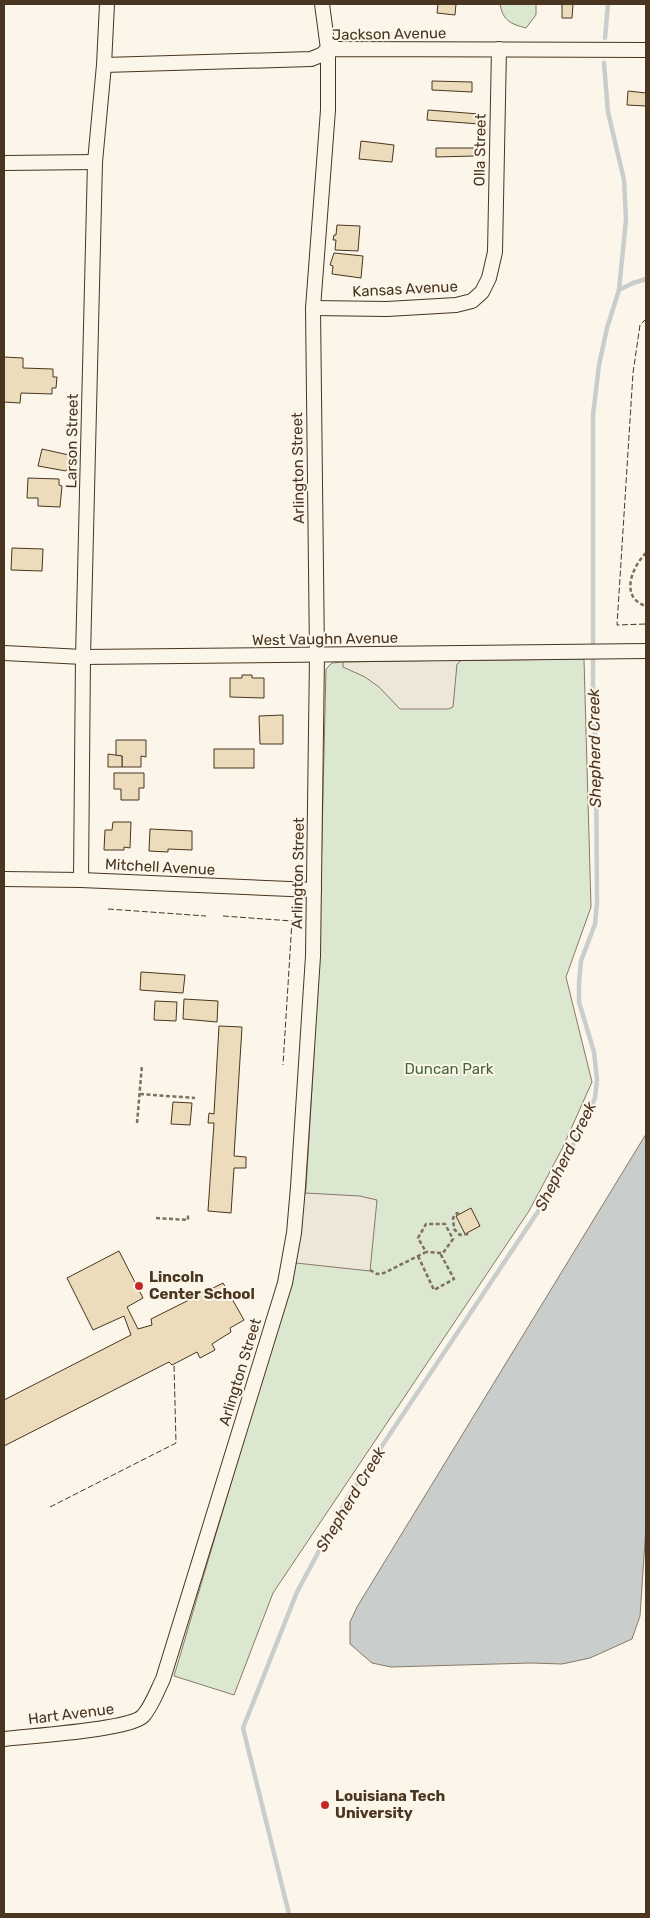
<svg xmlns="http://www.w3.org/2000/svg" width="650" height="1918" viewBox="0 0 650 1918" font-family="Rubik,sans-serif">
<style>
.green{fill:#dce7d0;stroke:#887966}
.parking{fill:#ede7d9;stroke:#887966}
.water{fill:#c9cecd;stroke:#887966}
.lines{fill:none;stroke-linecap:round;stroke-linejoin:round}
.stream{stroke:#c9cecd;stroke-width:4.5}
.building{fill:#ecdcbc;stroke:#4a3520}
.street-casing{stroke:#4a3520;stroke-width:16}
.path{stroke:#7f6f5c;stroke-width:2.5;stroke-dasharray:4 2.5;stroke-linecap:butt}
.street{stroke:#fbf6e9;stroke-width:14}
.fence{stroke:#4a3520;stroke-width:1;stroke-dasharray:6 2.5;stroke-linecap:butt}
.poi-dot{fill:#c62828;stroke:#fbf6e9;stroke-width:2}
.labels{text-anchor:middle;stroke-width:4;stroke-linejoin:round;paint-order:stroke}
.street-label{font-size:15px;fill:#4a3520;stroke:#fbf6e9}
.park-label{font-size:15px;fill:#436837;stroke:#fbf6e9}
.poi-label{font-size:15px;font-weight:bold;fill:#4a3520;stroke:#fbf6e9;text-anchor:start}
.water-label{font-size:16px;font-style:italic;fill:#4a3520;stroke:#fbf6e9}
</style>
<rect width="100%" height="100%" fill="#fbf6e9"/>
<g class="green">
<path d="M500 4H536V15L526 28C511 24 503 21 500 4Z"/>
<polygon points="584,659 591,907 566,977 592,1082 562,1149 529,1211 273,1593 234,1695 174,1676 296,1263 306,1188 313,1071 320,920 326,669 332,663 342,662"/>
</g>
<g class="parking">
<polygon points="462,660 457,664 453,707 448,709 400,709 379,687 365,677 343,667 343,662"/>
<polygon points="305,1193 360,1196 377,1200 370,1271 296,1263"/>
</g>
<polygon class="water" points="646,1134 646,1526 640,1616 632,1639 590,1658 562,1664 531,1663 391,1667 372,1663 350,1644 350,1622 357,1607"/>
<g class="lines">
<g class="stream">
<polyline points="605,38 608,4"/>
<polyline points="619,290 633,283 646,279"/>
<polyline points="289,1914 243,1728 297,1592 348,1497 549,1195 582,1126 595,1098 597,1080 594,1052 579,1002 579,983 581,961 595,924 597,903 596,748 593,707 593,415 599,365 607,328 619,290 626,219 624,180 608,112 604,63"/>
</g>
</g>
<g class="building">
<polygon points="438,4 456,4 455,15 437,13"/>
<polygon points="562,4 573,4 572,18 562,18"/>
<polygon points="432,81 472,82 472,92 432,90"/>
<polygon points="628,91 646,93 646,106 627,105"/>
<polygon points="428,110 479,114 479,124 427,120"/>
<polygon points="361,141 394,145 392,162 359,159"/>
<polygon points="436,148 474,148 474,156 436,157"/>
<polygon points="337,225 360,226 358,251 335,250 336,240 333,240 334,235 336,235"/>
<polygon points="334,253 363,256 361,278 332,274 333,266 330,265"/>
<polygon points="4,357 23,358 23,368 53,369 53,377 57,377 56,388 52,388 52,394 21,393 20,403 4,402"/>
<polygon points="42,449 69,455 69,458 72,458 70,470 67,469 66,471 38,466"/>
<polygon points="28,478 59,479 59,485 62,486 60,507 38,506 38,498 27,498"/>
<polygon points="12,548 43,549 42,571 11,570"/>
<polygon points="242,675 252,675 252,678 264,678 264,698 230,697 230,678 242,678"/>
<polygon points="283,715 283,744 260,744 259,716"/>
<polygon points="116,740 146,740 146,757 141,756 141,767 122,767 122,756 116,756"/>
<rect x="214" y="749" width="40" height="19"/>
<polygon points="108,754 122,756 122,767 108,767"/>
<polygon points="114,773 144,773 144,788 139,788 139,800 121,800 121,789 114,789"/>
<polygon points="113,822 131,822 130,848 124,847 124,850 104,850 105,830 112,830"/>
<polygon points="150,829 192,831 192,850 168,849 168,852 149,851"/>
<polygon points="141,972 185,975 183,993 140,990"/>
<polygon points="184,999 218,1001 217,1022 183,1019"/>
<polygon points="155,1001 177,1002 176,1021 154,1020"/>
<polygon points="219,1026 242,1027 234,1156 246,1157 246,1168 234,1168 231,1213 208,1211 214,1123 208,1123 209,1113 214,1114"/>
<polygon points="173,1102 192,1103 190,1125 171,1124"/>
<polygon points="471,1208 480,1226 465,1234 456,1216"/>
<polygon points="119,1251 143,1298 127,1307 138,1329 152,1325 151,1319 223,1283 244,1320 230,1328 231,1332 212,1344 215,1350 200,1358 197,1352 172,1365 169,1362 4,1446 4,1400 131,1335 124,1316 93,1330 67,1278"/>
</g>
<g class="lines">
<defs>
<g id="street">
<polyline points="104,65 311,59 321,55 328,49 646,50"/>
<polyline points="4,163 95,162"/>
<polyline points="313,308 387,309 456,305 472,301 482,292 489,278 495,252 499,49"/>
<polyline points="4,653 83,657 646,651"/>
<polyline points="4,879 81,880 314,890"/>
<polyline points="81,880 83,657 95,162 104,65 107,4"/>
<path d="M4 1739C28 1736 130 1730 143 1716 152 1706 157 1691 163 1679L285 1283 294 1233 298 1187 313 956 317 656 313 308 328 110V49L322 4"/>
</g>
</defs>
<use href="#street" class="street-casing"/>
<g class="path">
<path d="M646 553C631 568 620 598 646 606"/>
<polyline points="140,1094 195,1098"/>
<polyline points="137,1123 142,1065"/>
<polyline points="459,1214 457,1213 453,1218 454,1229 460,1235 469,1234 468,1232"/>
<polyline points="156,1218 188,1220 188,1215"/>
<polyline points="418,1256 434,1290 454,1279 440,1253"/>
<polyline points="370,1270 377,1274 384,1273 426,1252 418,1238 426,1224 445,1224 453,1239 443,1253 426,1252"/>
</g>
<use href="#street" class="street"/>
<g class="fence">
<polyline points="646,319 640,325 633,373 617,625 646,624"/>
<polyline points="108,909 206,916"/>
<polyline points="223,916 292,921 283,1065"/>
<polyline points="50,1507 176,1443 174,1364"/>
</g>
</g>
<g class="poi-dot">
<circle cx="139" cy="1286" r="5"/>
<circle cx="325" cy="1805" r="5"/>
</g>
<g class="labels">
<g class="street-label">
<text transform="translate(389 34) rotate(-1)" y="5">Jackson Avenue</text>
<text transform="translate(480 150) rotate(-89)" y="5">Olla Street</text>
<text transform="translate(405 289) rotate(-3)" y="5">Kansas Avenue</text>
<text transform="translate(72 441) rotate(-89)" y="5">Larson Street</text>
<text transform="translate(298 468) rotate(-91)" y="5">Arlington Street</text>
<text transform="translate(325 639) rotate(-1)" y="5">West Vaughn Avenue</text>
<text transform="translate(160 867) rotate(3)" y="5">Mitchell Avenue</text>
<text transform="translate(298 873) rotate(-89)" y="5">Arlington Street</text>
<text transform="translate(240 1372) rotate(-73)" y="5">Arlington Street</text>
<text transform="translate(71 1714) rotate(-7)" y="5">Hart Avenue</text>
</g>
<g class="park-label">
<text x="449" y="1074">Duncan Park</text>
</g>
<g class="poi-label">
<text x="149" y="1282">Lincoln<tspan x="149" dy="17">Center School</tspan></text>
<text x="335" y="1801">Louisiana Tech<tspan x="335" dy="17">University</tspan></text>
</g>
<g class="water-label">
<text transform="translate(594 748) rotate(-91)" y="6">Shepherd Creek</text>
<text transform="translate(565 1156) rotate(-64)" y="6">Shepherd Creek</text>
<text transform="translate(350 1499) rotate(-59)" y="6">Shepherd Creek</text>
</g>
</g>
<rect width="650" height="1918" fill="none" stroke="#4a3520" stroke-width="10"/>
</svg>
